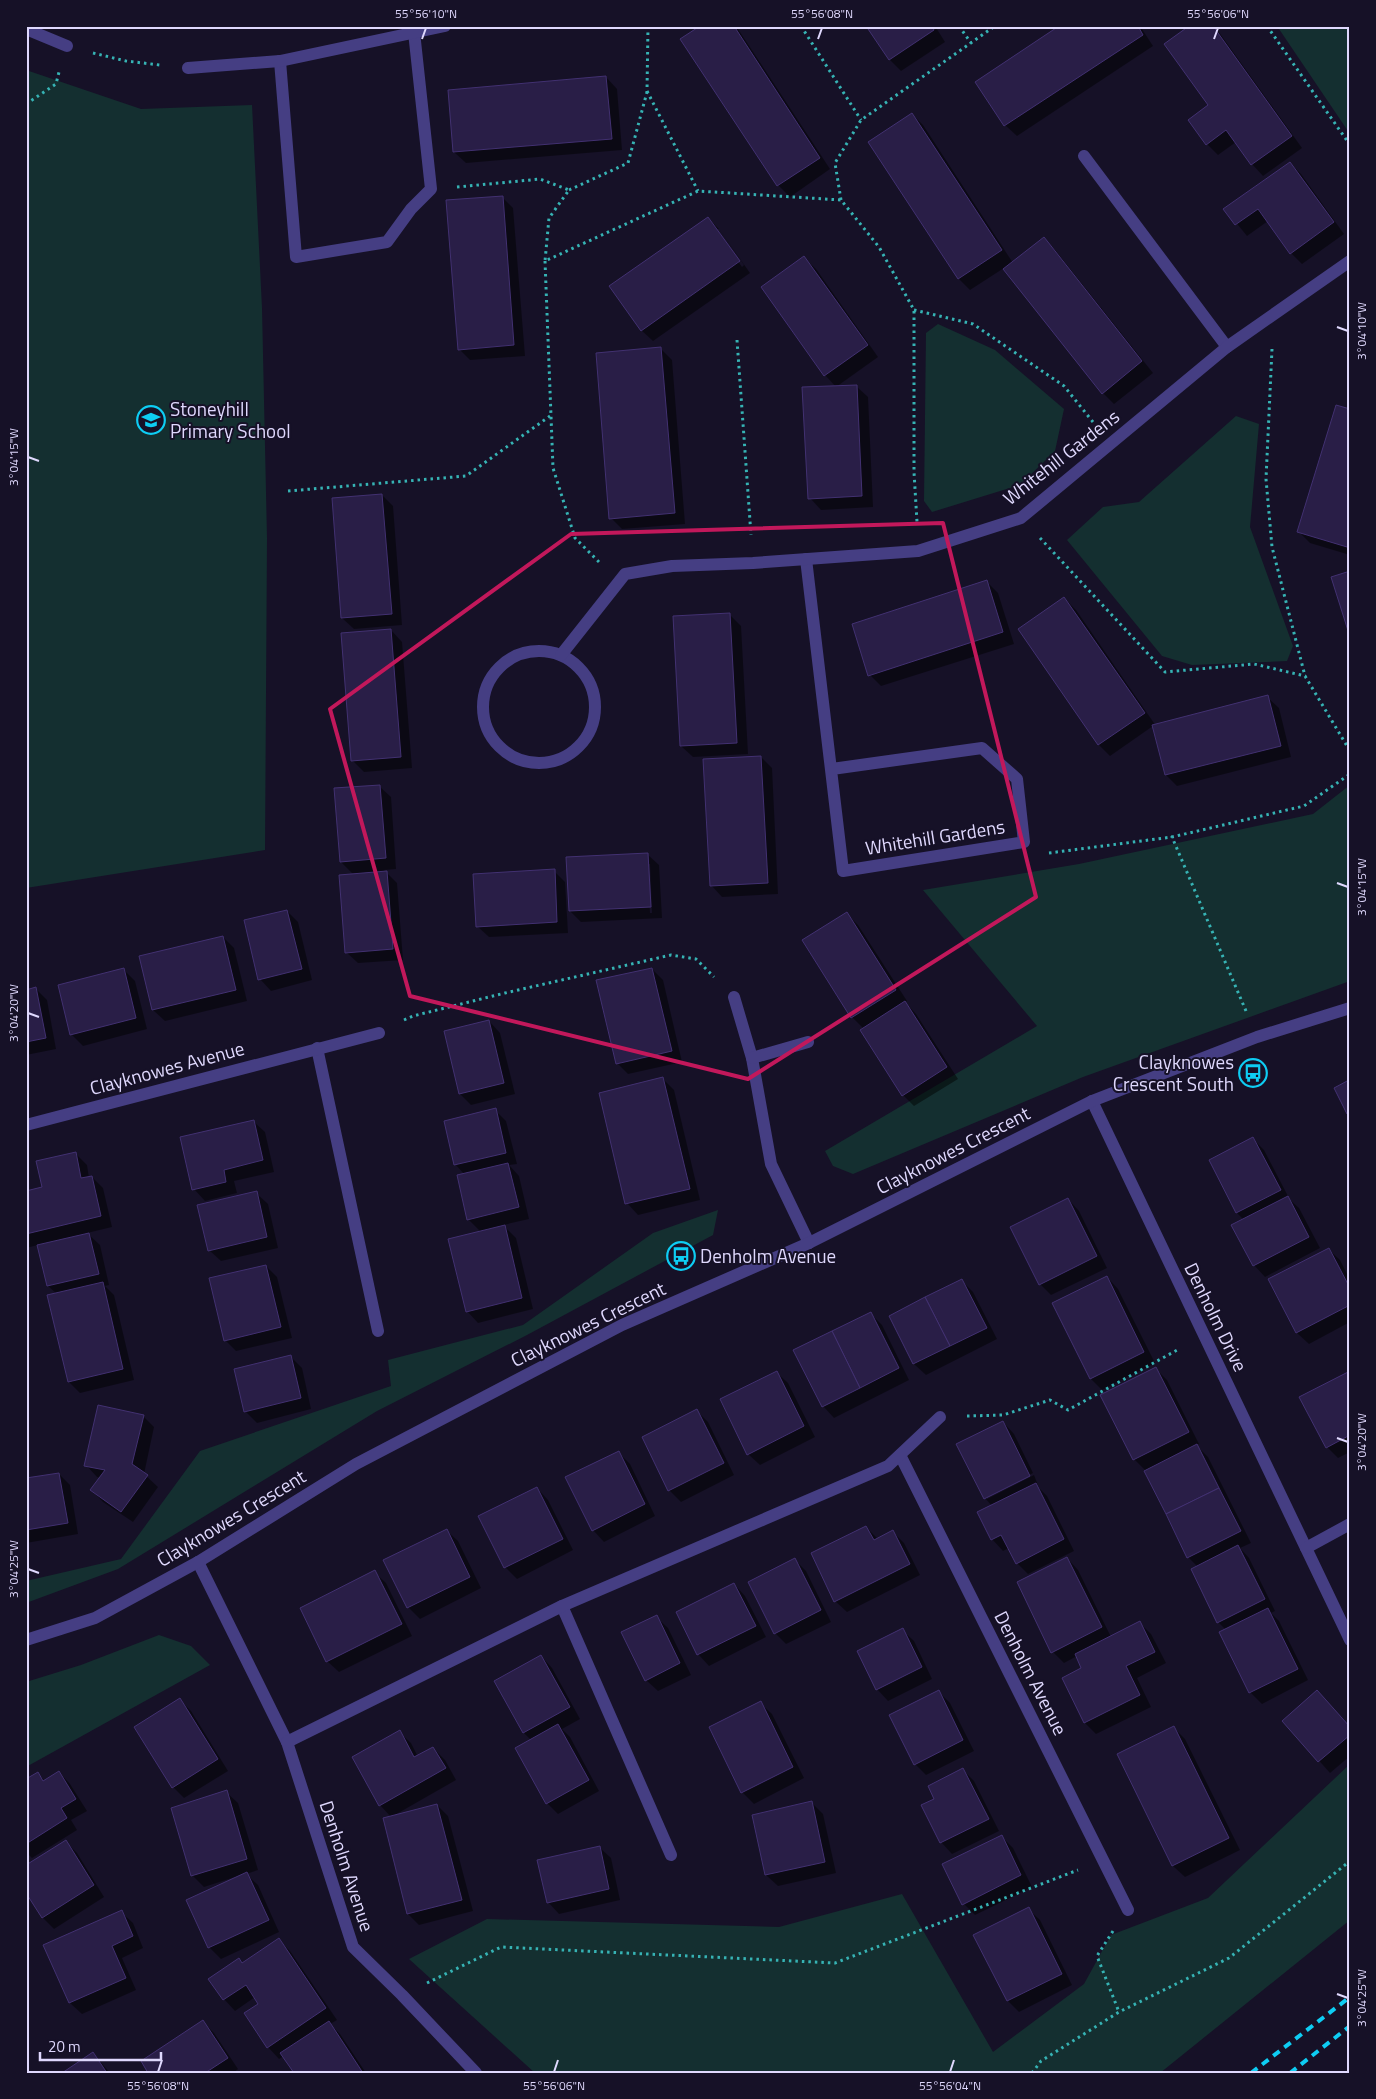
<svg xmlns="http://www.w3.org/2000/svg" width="1376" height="2099" viewBox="0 0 1376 2099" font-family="'Titillium Web',sans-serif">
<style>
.green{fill:#142f30}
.shadow{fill:#0007;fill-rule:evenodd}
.building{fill:#291e47;stroke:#423171}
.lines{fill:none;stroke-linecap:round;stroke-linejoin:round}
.path{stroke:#36b3b4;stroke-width:3;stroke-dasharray:2.5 4;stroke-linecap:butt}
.minor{stroke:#453e83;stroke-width:12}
.rail{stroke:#0ecdf3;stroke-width:4;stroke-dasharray:8 6;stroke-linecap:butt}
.marked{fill:none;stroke:#c2185b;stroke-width:4;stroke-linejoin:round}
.ticks{fill:none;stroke:#dfd8fd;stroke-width:2}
.labels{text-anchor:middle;stroke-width:4;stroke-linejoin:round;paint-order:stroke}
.poi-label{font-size:19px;fill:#dfd8fd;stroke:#161127;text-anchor:start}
.street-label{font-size:19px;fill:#dfd8fd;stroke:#161127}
.neatline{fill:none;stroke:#dfd8fd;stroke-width:2}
.ticks-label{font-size:12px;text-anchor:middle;fill:#dfd8fd}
</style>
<rect width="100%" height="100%" fill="#161127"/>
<g class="green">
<polygon points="1277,26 1350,26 1350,134"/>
<polygon points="26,70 141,109 252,105 262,308 267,538 265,850 26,888"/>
<polygon points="938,324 995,350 1064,409 1055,451 1020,485 932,512 924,501 926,333"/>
<polygon points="1236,416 1259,424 1250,527 1293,646 1287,661 1192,665 1162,656 1067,540 1103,507 1139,502"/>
<polygon points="1350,785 1350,981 1083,1077 853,1174 833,1166 825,1151 1037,1026 923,890 1079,864 1313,814"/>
<polygon points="718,1210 713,1235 527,1335 377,1411 118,1569 26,1603 26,1581 121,1559 200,1451 391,1386 388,1360 523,1325 653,1233"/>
<polygon points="159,1635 191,1646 210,1665 26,1767 26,1682 81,1665"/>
<polygon points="1350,1764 1350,1920 1160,2073 535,2073 409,1959 487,1919 779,1927 902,1894 993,2052 1084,1984 1111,1935 1208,1898"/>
</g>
<g class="shadow">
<polygon points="702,26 736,26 830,169 790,197 778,185 682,39"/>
<polygon points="868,26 935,26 945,42 901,71 890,60"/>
<polygon points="1061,26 1140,26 1153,46 1017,136 1005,125"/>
<polygon points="1191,26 1214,26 1216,28 1302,148 1263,176 1252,164 1236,142 1218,155 1207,144 1210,106"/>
<polygon points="606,77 617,89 622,150 466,163 454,152 449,91"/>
<polygon points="912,114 923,125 1013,263 1044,239 1055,250 1153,373 1114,404 1103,393 1004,268 970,290 959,279 870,142"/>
<polygon points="1290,163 1301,174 1344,234 1302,264 1291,253 1268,221 1247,236 1225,209"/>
<polygon points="502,197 513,208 525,356 470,360 459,349"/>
<path d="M708 218 719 229 750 273 653 341 641 330ZM716 229H719L744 265 742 267Z"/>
<polygon points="804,258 816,269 878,357 836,387 825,375 763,287"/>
<polygon points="661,349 672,360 685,524 622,529 611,518"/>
<polygon points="856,386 868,397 873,507 821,510 810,498"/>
<polygon points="1350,410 1350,555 1310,543 1299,532"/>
<polygon points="382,495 393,506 402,625 354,629 342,618"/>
<polygon points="987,582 998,593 1014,644 881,686 870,675"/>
<polygon points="1064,598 1076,610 1156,726 1267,697 1279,708 1291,757 1177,786 1166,775 1153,726 1110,756 1099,745 1020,630"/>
<polygon points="729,614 741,626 748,754 693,757 681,746"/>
<polygon points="391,630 402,642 412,768 364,772 352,760"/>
<polygon points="761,757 772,768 778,894 722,897 711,885"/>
<polygon points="379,786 391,797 396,869 384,870 397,883 403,960 358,963 346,952 354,875 341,862"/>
<path d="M647 854 659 865 662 918 581 922 570 911ZM647 864H650L652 913H650Z"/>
<polygon points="554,871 565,882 568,933 489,937 477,926"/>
<polygon points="287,911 298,922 312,980 271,991 260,979"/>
<polygon points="846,913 858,925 907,1001 905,1002 916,1014 958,1079 914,1106 903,1095 864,1029 852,1017 803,941"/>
<polygon points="223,937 234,948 247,1001 165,1021 153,1010 141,957"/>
<polygon points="652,969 663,980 682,1062 628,1074 617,1063"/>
<polygon points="124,970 135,981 147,1029 83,1046 71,1034"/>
<polygon points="36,989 47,1000 56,1049 26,1055 26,991"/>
<polygon points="489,1021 500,1033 515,1094 471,1105 460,1094"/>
<polygon points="663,1079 674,1090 700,1200 638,1215 627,1203"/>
<polygon points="495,1110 506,1121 517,1164 509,1165 519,1176 529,1219 503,1225 516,1238 533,1309 478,1323 467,1311 481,1232 468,1219 465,1175 455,1164"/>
<polygon points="253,1121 265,1132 274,1172 234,1181 237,1193 205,1201 194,1189"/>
<polygon points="1253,1139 1264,1150 1290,1200 1299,1208 1320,1248 1265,1277 1254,1265 1244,1220 1237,1213 1210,1161"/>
<polygon points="75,1153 87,1165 89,1178 92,1177 103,1188 112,1227 87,1233 100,1245 109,1285 105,1286 114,1295 134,1380 80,1393 69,1382 57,1294 48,1286 38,1245 26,1248 26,1193 44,1188"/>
<polygon points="256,1193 268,1204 278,1248 221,1261 209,1250"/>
<polygon points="1068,1199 1079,1211 1107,1268 1051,1295 1040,1284"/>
<polygon points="1328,1249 1340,1260 1350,1280 1350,1322 1309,1344 1297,1333 1269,1280"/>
<polygon points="266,1266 277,1277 292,1338 236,1351 225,1340"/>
<polygon points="1107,1277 1118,1289 1155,1363 1102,1390 1091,1379"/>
<polygon points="962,1281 973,1292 997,1339 926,1375 914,1364 890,1316"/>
<polygon points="870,1313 882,1325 909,1380 834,1418 823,1406"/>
<polygon points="290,1356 302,1368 311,1409 257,1423 245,1411"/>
<polygon points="1156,1369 1167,1380 1199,1444 1196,1445 1208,1457 1251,1543 1240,1548 1249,1558 1275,1611 1271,1613 1279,1621 1308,1680 1262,1704 1250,1692 1226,1630 1218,1622 1198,1567 1188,1557 1146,1471 1134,1459"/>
<polygon points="776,1372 788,1383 815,1437 760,1465 748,1454"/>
<polygon points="1350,1372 1350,1452 1338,1458 1327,1447"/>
<polygon points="697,1411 708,1422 734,1475 681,1502 669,1490"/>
<polygon points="143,1416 154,1427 144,1474 158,1487 133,1522 103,1502 92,1490 101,1478 97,1477 86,1465"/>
<polygon points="1003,1422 1014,1434 1033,1473 987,1496 987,1499 1034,1475 1039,1488 1047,1496 1074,1551 1028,1574 1017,1563 1009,1548 1003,1551 992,1539 978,1512 992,1506 985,1498"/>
<polygon points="618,1452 630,1464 655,1516 604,1542 593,1530"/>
<polygon points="59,1474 70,1485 78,1534 26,1543 26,1480"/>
<polygon points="537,1488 548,1500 573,1550 517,1579 505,1567 480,1517"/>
<polygon points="866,1527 878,1539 893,1532 904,1543 920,1575 847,1612 835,1601"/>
<polygon points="446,1530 458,1541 481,1588 420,1619 408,1607 385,1560"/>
<polygon points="1067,1558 1078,1570 1111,1637 1140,1623 1151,1634 1166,1663 1137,1678 1151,1707 1096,1734 1085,1723 1063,1679 1083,1669 1077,1656 1064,1663 1053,1652"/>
<polygon points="795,1560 806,1571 831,1622 786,1644 775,1633"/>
<polygon points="374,1572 386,1583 412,1636 339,1672 327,1661"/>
<polygon points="734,1584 745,1596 766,1637 709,1666 698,1654"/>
<polygon points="656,1617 668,1628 691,1675 658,1691 646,1680"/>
<polygon points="902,1630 914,1641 932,1679 888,1701 877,1689"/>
<polygon points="541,1656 552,1668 580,1719 562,1729 570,1737 599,1791 558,1814 547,1803 531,1740 524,1733"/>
<polygon points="939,1692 950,1703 974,1751 926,1775 915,1764"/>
<polygon points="1317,1692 1350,1727 1350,1756 1330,1773 1284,1721"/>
<polygon points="180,1700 191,1711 228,1771 184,1798 173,1787"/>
<polygon points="760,1703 772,1714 804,1778 754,1804 742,1792 710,1728"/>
<polygon points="1174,1728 1185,1739 1240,1850 1185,1877 1173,1866 1119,1755"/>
<polygon points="399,1732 411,1743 418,1757 433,1748 445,1760 456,1780 393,1816 437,1805 448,1816 473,1911 419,1925 408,1914 391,1817 380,1805"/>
<polygon points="963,1770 974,1781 999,1831 952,1854 941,1842 936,1799"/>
<polygon points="59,1772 70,1784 87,1811 71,1820 77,1830 32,1858 26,1852 26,1780 37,1773 45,1781"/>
<polygon points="226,1792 238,1803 258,1870 246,1874 258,1885 279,1932 221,1959 209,1947 188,1901 235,1879 235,1877 204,1887 192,1875"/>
<polygon points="811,1802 823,1814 836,1873 778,1886 766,1875 753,1815"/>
<polygon points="1001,1836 1013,1848 1032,1887 975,1915 964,1904"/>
<polygon points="66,1842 77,1853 104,1897 54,1929 43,1918 26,1891"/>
<polygon points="599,1847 611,1858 620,1900 559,1914 548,1902"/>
<polygon points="1028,1909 1040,1920 1072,1985 1019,2012 1008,2001 975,1935"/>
<polygon points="121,1912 133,1923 143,1948 122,1958 136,1990 82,2014 70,2003 45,1946"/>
<polygon points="279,1940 290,1951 337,2020 330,2024 340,2034 366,2073 295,2073 284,2056 279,2059 268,2047 245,2014 260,2004 255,1997 235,2011 224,1999 243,1964"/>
<polygon points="203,2022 214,2033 238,2069 233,2073 150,2073"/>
<polygon points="93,2053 110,2073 64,2073"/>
</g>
<g class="building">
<polygon points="700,26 734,26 820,158 777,186 680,39"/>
<polygon points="866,26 932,26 934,30 889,60"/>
<polygon points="1059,26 1138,26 1143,35 1004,126 975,82"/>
<polygon points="1189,26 1213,26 1292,136 1251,165 1226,130 1206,145 1188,120 1208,105 1164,44"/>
<polygon points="606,76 612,139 453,152 448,90"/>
<polygon points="912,113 1002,250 958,279 868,142"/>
<polygon points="1290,162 1334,222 1290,254 1258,209 1235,225 1223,209"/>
<polygon points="503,196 514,345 458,350 446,200"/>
<polygon points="708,217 740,261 641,331 609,286"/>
<polygon points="1044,237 1142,361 1102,394 1003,269"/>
<polygon points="804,256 868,345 824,376 761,287"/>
<polygon points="661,347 675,513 609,519 596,353"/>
<polygon points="857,385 862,496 808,499 802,387"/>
<polygon points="1336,405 1350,409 1350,537 1347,547 1297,532"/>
<polygon points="382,494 392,614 341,618 332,498"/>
<polygon points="1350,571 1350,637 1331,577"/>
<polygon points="987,580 1003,632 868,676 852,624"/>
<polygon points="1064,597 1145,713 1098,745 1018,629"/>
<polygon points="730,613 737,743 680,746 673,616"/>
<polygon points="391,629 401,757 351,761 341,633"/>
<polygon points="1268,695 1281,746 1165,775 1152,725"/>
<polygon points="761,756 768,883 710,886 703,759"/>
<polygon points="380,785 386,858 340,862 334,788"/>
<polygon points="648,853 651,907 569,911 566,857"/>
<polygon points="555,869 557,922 476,927 473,874"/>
<polygon points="387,871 393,949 345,953 339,875"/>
<polygon points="287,910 302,969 258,980 244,920"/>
<polygon points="847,912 896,990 851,1018 802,940"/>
<polygon points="223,936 236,990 152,1010 139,956"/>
<polygon points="124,968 136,1018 70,1035 58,985"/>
<polygon points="652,968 672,1051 616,1064 596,980"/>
<polygon points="36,987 46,1038 26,1042 26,990"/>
<polygon points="905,1001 947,1067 902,1096 860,1030"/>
<polygon points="489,1020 504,1083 459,1094 444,1031"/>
<polygon points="663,1077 690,1189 625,1204 599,1093"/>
<polygon points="1349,1080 1350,1112 1347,1114 1334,1088"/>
<polygon points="496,1108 506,1153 454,1165 444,1121"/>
<polygon points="254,1120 263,1160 224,1170 226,1182 192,1190 180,1137"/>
<polygon points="1253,1137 1281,1190 1236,1213 1209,1160"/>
<polygon points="76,1152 81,1178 92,1176 101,1216 26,1234 26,1191 42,1187 36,1161"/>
<polygon points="508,1163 519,1207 467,1220 457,1175"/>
<polygon points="257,1191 267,1237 208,1251 197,1205"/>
<polygon points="1288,1196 1309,1237 1253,1266 1231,1225"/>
<polygon points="1068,1198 1097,1256 1039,1285 1010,1227"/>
<polygon points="505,1225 522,1298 466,1312 448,1239"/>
<polygon points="89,1233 99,1274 47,1286 37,1245"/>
<polygon points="1329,1248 1350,1288 1350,1305 1296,1333 1268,1279"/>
<polygon points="266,1265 281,1327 224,1341 209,1278"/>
<polygon points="1107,1276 1144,1352 1090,1379 1052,1303"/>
<polygon points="962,1279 987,1328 950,1346 925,1297"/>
<polygon points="103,1282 123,1369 68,1382 47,1295"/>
<polygon points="925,1297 950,1346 913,1364 889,1316"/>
<polygon points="871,1312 899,1368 860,1388 832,1331"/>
<polygon points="832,1331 860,1388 822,1407 793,1350"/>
<polygon points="291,1355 301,1398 244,1412 234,1369"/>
<polygon points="1156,1367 1189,1432 1133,1460 1100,1395"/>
<polygon points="777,1371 804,1426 747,1455 720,1399"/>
<polygon points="1350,1371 1350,1435 1326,1448 1299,1397"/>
<polygon points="98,1405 144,1415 132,1464 148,1475 121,1512 90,1490 105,1470 84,1466"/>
<polygon points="697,1409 724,1463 668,1491 642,1437"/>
<polygon points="1003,1421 1030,1476 984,1499 956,1444"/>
<polygon points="1197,1444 1219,1488 1166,1514 1144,1471"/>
<polygon points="619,1451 645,1504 592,1531 565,1477"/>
<polygon points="59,1473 68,1523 26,1530 26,1478"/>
<polygon points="1036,1483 1064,1539 1016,1564 1001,1535 991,1540 977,1512"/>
<polygon points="537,1487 563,1539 504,1568 478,1516"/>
<polygon points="1219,1488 1241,1531 1187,1558 1166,1514"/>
<polygon points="866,1526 874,1540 893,1530 910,1564 834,1602 811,1553"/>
<polygon points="447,1529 470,1577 407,1608 383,1560"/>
<polygon points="1238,1545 1265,1599 1217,1623 1191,1569"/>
<polygon points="1067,1557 1102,1627 1051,1653 1017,1582"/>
<polygon points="795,1558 821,1610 774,1634 748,1582"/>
<polygon points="375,1570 402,1624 326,1662 300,1608"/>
<polygon points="734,1583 756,1626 697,1655 676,1612"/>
<polygon points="1268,1608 1298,1669 1249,1693 1219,1632"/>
<polygon points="657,1615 680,1663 645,1681 621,1632"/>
<polygon points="1140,1621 1155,1652 1126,1666 1140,1695 1084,1723 1062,1678 1081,1668 1075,1654"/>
<polygon points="903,1628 922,1667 876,1690 857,1651"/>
<polygon points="541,1655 570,1707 523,1733 494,1681"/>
<polygon points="939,1690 963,1740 914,1765 889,1715"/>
<polygon points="1317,1690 1350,1727 1350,1735 1318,1762 1282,1721"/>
<polygon points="180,1698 218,1759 172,1788 134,1727"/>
<polygon points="761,1701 793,1767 741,1793 709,1727"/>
<polygon points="558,1724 589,1780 546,1804 515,1748"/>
<polygon points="1174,1726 1229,1838 1172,1866 1117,1754"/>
<polygon points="400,1730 414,1757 433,1747 446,1768 379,1806 352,1757"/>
<polygon points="963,1768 989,1819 940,1843 921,1805 934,1799 928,1786"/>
<polygon points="59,1771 76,1799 61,1808 67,1818 26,1844 26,1779 38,1772 43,1781"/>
<polygon points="227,1790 247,1859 191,1876 171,1808"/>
<polygon points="812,1801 825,1862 765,1875 752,1815"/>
<polygon points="437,1804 462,1900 407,1914 383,1818"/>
<polygon points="1002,1835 1021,1875 962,1905 942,1864"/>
<polygon points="66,1840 94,1885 42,1918 26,1893 26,1865"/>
<polygon points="600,1846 609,1889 547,1903 537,1860"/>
<polygon points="247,1872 269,1920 208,1948 186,1900"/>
<polygon points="1029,1907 1062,1974 1007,2001 973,1935"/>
<polygon points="122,1910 133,1936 112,1946 126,1978 69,2003 43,1945"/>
<polygon points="279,1938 326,2008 267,2048 244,2013 258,2004 246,1985 223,2000 208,1979 239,1958 242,1963"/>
<polygon points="203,2020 228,2058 205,2073 148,2073 141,2061"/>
<polygon points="329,2021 363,2073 294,2073 280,2053"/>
<polygon points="93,2052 107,2073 62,2073"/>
</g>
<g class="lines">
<g class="path">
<polyline points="648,26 647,91 698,191"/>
<polyline points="801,26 861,120"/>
<polyline points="959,26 971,43"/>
<polyline points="1267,26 1350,145"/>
<polyline points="93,53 126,61 160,65"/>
<polyline points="26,104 56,84 59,72"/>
<polyline points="457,187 540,179 569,190 549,218 545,261 698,191 841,200 879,247 914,310 914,472 917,522"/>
<polyline points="569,190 628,163 647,92"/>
<polyline points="841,200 835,163 861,120 995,26"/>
<polyline points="545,261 553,468 575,538 599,562"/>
<polyline points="914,310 973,324 1064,386 1093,422"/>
<polyline points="737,340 751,535"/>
<polyline points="1272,349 1266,479 1272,547 1305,676"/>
<polyline points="288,491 466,476 550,416"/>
<polyline points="1040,538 1165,672 1254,664 1305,676 1350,751"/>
<polyline points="1049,853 1172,837"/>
<polyline points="1246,1011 1172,837 1304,806 1350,774"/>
<polyline points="404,1020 413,1016 505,993 671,955 696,959 714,977"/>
<polyline points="967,1416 1003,1415 1050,1400 1068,1410 1179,1349"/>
<polyline points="1113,1931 1097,1956 1119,2012"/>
<polyline points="427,1983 501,1947 835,1963 1078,1870"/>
<polyline points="1032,2073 1041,2061 1119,2012 1229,1958 1350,1861"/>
</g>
<g class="minor">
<polyline points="26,29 67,46"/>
<polyline points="280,61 296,257 387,242 411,209 431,189 414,32"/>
<polyline points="188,68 280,61 445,26"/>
<polyline points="1084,156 1227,347"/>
<polyline points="806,559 843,871 1024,842 1017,779 982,748 832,769"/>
<circle cx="539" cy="707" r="56"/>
<polyline points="561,655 625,574 672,566 753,563 918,551 1021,518 1227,347 1350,261"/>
<polyline points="734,997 752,1058 771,1164 809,1243"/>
<polyline points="317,1048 378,1331"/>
<polyline points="752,1058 808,1042"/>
<polyline points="1092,1101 1350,1640"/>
<polyline points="26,1125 379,1033"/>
<polyline points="900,1455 1128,1910"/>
<polyline points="1306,1548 1350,1524"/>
<polyline points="198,1562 287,1742 353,1947 402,1995 476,2073"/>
<polyline points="562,1606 671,1855"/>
<polyline points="26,1640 95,1618 198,1562 356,1464 622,1325 809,1243 1092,1101 1257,1037 1350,1008"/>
<polyline points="287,1742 562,1606 888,1466 940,1417"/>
</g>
<g class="rail">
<polyline points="1251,2073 1350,1997"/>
<polyline points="1290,2073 1350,2026"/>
</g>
</g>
<path class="marked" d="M943 523 1036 897 748 1079 410 996 330 709 571 534Z"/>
<path class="ticks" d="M422 39 426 28M818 39 822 28M1214 39 1218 28M1337 327 1348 331M28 457 39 461M1337 883 1348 887M28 1013 39 1017M1337 1438 1348 1442M28 1569 39 1573M1337 1994 1348 1998M158 2072 162 2060M554 2072 558 2060M950 2072 954 2060"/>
<defs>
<symbol id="school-ring" viewBox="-11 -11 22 22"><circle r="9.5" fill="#161127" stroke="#0ecdf3" stroke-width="1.5"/><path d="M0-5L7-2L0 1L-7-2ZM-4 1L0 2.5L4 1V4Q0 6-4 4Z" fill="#0ecdf3"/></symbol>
<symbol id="bus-ring" viewBox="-11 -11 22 22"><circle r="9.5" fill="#161127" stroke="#0ecdf3" stroke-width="1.5"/><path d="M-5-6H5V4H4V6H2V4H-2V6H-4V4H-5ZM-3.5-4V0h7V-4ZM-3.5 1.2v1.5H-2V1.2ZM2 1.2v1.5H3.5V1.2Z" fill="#0ecdf3"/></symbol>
</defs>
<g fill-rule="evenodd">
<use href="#school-ring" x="135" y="404" width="32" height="32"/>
<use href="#bus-ring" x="1237" y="1057" width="32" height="32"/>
<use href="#bus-ring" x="665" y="1240" width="32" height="32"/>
</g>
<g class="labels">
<g class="poi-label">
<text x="170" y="416">Stoneyhill<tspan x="170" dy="22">Primary School</tspan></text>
<text x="1234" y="1069" text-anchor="end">Clayknowes<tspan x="1234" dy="22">Crescent South</tspan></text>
<text x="700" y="1263">Denholm Avenue</text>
</g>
<g class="street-label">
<text transform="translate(1061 457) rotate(-38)" y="7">Whitehill Gardens</text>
<text transform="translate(935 837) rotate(-9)" y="7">Whitehill Gardens</text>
<text transform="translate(167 1068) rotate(-15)" y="7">Clayknowes Avenue</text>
<text transform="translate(953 1150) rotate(-27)" y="7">Clayknowes Crescent</text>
<text transform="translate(1216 1317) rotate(64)" y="7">Denholm Drive</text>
<text transform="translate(588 1324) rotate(-26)" y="7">Clayknowes Crescent</text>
<text transform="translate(231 1518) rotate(-31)" y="7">Clayknowes Crescent</text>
<text transform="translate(1031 1673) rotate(63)" y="7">Denholm Avenue</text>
<text transform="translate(347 1866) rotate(72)" y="7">Denholm Avenue</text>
</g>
</g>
<rect width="1376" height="2099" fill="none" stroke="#161127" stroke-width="55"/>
<path d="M40 2052v8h121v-8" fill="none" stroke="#dfd8fd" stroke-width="2.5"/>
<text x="48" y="2052" font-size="15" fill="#dfd8fd" stroke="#161127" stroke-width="4" paint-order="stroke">20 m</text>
<rect x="28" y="28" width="1320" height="2044" class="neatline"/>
<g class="ticks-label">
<text x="426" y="18">55°56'10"N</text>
<text x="822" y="18">55°56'08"N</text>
<text x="1218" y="18">55°56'06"N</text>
<text transform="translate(1362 331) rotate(-90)" y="4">3°04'10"W</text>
<text transform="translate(14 457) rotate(-90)" y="4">3°04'15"W</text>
<text transform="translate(1362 887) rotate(-90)" y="4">3°04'15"W</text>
<text transform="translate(14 1013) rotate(-90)" y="4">3°04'20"W</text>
<text transform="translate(1362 1442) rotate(-90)" y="4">3°04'20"W</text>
<text transform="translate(14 1569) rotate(-90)" y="4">3°04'25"W</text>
<text transform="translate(1362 1998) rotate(-90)" y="4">3°04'25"W</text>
<text x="158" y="2090">55°56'08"N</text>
<text x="554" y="2090">55°56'06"N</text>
<text x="950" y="2090">55°56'04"N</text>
</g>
</svg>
